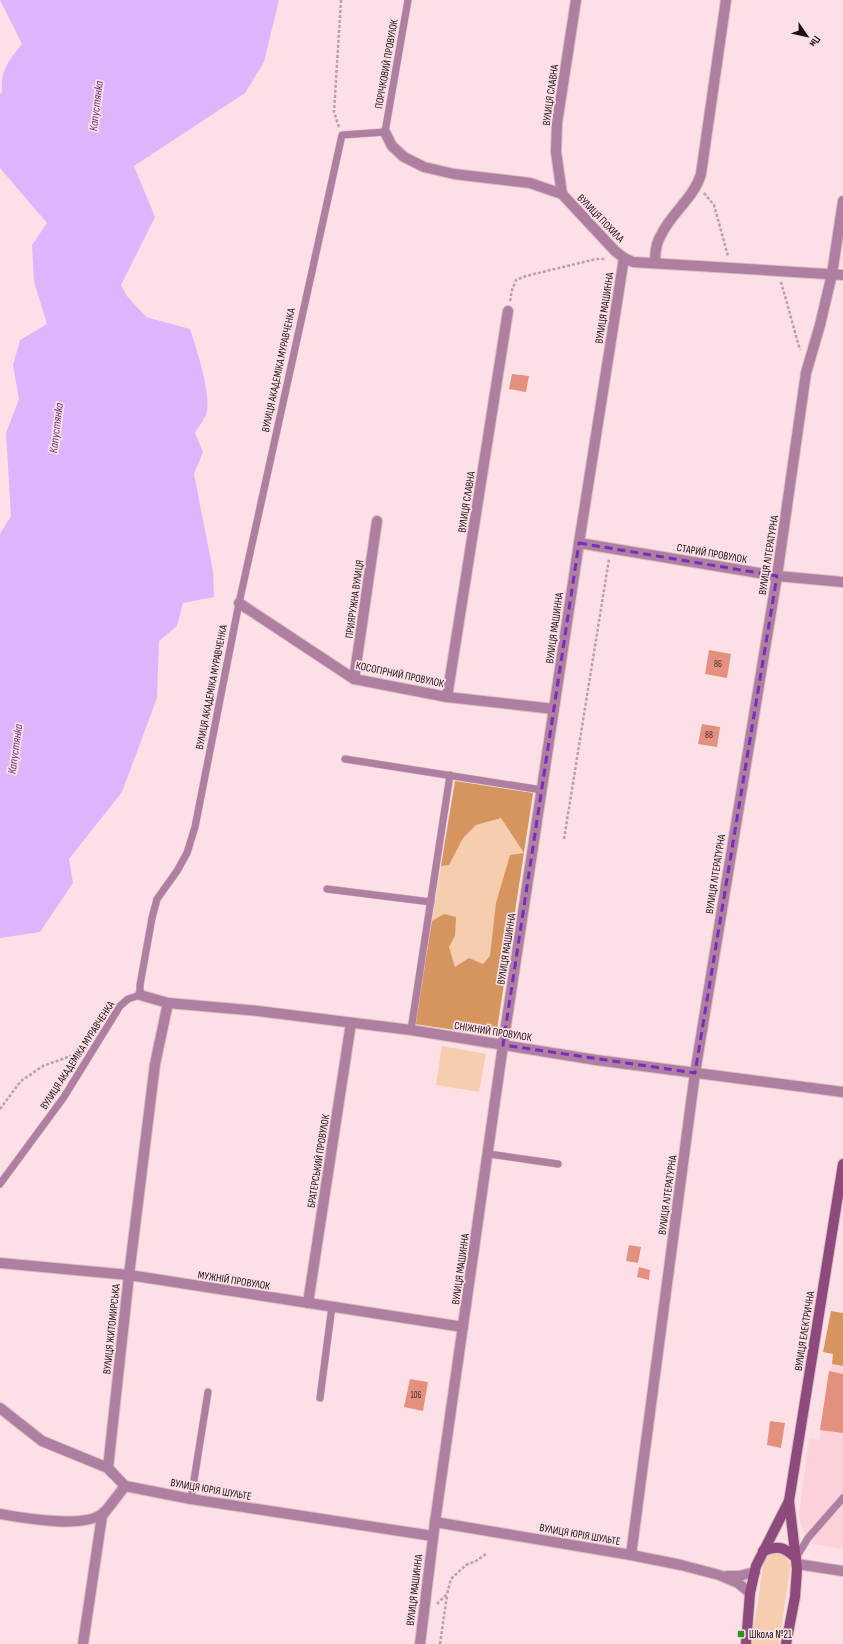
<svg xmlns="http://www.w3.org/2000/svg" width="843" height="1644" viewBox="0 0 843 1644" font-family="'Sofia Sans Condensed',sans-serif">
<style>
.built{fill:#fdd1da}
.green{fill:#f6cdae}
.forest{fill:#d6945e}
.water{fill:#deb5fc}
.building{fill:#e4907f}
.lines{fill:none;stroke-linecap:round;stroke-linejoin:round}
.lane-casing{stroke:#d9bfc4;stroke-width:8}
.street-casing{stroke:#d9bfc4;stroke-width:12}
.secondary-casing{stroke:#d9bfc4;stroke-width:12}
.path{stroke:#b9a1a6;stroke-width:2.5;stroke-dasharray:3 2;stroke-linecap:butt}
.lane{stroke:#ae7fa0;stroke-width:7}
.street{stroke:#ae7fa0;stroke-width:10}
.secondary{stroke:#8e4a7d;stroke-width:10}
.marked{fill:none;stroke:#7b2cbf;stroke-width:3;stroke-dasharray:8 5;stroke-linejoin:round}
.poi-dot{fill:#2c951c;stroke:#fde0e6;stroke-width:1.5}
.labels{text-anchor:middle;stroke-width:3.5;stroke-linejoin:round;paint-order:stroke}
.number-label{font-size:9px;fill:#4d302d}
.street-label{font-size:11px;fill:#1b1012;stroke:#fde0e6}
.poi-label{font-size:11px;fill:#1b1012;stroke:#fde0e6;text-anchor:start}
.water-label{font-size:12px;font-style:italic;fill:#653384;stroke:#fde0e6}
</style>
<rect width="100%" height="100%" fill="#fde0e6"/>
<polygon class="built" points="832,1364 843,1366 843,1549 813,1544 802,1529 799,1515 809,1438 819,1440"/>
<g class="green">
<polygon points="455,781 533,793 496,1036 415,1024"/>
<polygon points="442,1046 486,1054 479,1092 436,1085"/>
<path d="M778 1553C786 1556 790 1560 790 1569L779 1644H751L764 1562 769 1555Z"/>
</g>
<g class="forest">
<polygon points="455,781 533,793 496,1036 415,1024 432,921 444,914 456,917 455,936 449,947 455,967 469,958 483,964 490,956 496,903 510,855 524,853 501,818 476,825 463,838 449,865 441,866"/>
<polygon points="831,1311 843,1313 843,1366 832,1364 833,1354 823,1352"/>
</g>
<path class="water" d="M0 0H279L264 62 245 93 134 166 155 217 121 285 127 296 146 317 190 329C197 351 210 389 207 411 206 418 198 427 195 433L203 452 194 474 213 571 214 597 183 603 177 626 159 641 157 698 122 792 69 859 73 883 40 932 0 938V534L11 516 6 433 19 399 13 365 20 340 47 324 34 282 32 245 47 223 0 168V94L2 92C0 70 9 60 22 44Z"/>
<g class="building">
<polygon points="512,374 529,376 526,392 509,389"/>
<polygon points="709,650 731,654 727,678 705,674"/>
<polygon points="702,724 720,727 717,747 698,744"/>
<polygon points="629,1245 641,1247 638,1263 626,1261"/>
<polygon points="639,1267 650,1270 649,1280 637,1277"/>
<polygon points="829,1371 843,1374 843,1433 820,1430"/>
<polygon points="410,1379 428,1382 423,1411 404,1407"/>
<polygon points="770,1421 785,1423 781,1448 767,1445"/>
</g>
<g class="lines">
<defs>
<g id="lane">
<polyline points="345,759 542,790"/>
<polyline points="327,889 431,902"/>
<polyline points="411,1030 450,775"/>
<polyline points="489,1154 558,1164"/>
<polyline points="0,1184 64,1097 120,1006 128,999 140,995 140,985 152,918 157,899 177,871 187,853 195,827 239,603 340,144 342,135 385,132 408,0"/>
<polyline points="320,1398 332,1306"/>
<polyline points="191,1499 208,1392"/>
<polyline points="796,1558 808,1538 843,1498"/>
</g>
<g id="street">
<polyline points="385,132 392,146 404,157 424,167 454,174 530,183 562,194 615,251 624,258 633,262 843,275"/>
<polyline points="562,194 556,152 557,123 576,0"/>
<path d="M655 262C655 253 656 243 661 235 672 212 694 198 701 174L726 0"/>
<polyline points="579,543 777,576 843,582"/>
<polyline points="239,603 354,679 447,697 554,709"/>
<polyline points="354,679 377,521"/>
<polyline points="447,697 508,311"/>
<polyline points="140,995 168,1003 258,1011 411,1030 596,1060 843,1092"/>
<polyline points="0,1263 129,1275 463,1327"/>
<polyline points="308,1303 351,1023"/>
<polyline points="0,1408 42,1441 108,1468 112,1473"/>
<polyline points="125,1486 191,1499 433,1536"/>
<path d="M0 1514C23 1518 90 1530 105 1511"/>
<polyline points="435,1522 631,1555 681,1565 719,1575 738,1583 750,1593"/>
<polyline points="631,1555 695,1073 777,576 806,373 820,325 832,274 843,201"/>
<polyline points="797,1564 843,1571"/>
<polyline points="727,1576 739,1576 755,1572"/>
<polyline points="83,1644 102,1516 125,1486 108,1468 129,1275 155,1064 168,1003"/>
<polyline points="420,1644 435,1522 503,1045 579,543 624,258"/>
</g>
<g id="secondary">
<path d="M763 1551C779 1545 784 1547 796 1558"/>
<polyline points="746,1644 750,1593 756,1566 789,1501"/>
<polyline points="786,1644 795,1597 797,1569 789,1501 843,1164"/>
</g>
</defs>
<use href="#lane" class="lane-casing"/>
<use href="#street" class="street-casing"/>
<use href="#secondary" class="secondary-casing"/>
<g class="path">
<polyline points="339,127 334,112 341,0"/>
<polyline points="704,193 714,205 728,256"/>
<polyline points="781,282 800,350"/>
<polyline points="510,301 512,290 516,280 526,276 596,259 606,259"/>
<polyline points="564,839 609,559"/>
<polyline points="0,1109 21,1081 43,1066 79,1053"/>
<polyline points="437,1604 447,1594 451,1579 466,1565 476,1561 486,1554"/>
<polyline points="440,1644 447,1595"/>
</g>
<use href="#lane" class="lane"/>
<use href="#street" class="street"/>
<use href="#secondary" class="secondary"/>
</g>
<path class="marked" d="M579 543 777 576 695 1073 503 1045Z"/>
<rect class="poi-dot" x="737" y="1630" width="8" height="8" rx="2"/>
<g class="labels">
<g class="number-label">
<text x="718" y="667">86</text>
<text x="709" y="738">88</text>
<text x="416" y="1398">106</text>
</g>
<g class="street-label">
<text transform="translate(386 64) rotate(-80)" y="4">ПОРІЧКОВИЙ ПРОВУЛОК</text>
<text transform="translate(550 95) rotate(-82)" y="4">ВУЛИЦЯ СЛАВНА</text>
<text transform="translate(601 218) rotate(46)" y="4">ВУЛИЦЯ ПОХИЛА</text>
<text transform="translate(604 308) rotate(-81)" y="4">ВУЛИЦЯ МАШИННА</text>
<text transform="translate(278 370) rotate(-78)" y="4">ВУЛИЦЯ АКАДЕМІКА МУРАВЧЕНКА</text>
<text transform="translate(466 502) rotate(-81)" y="4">ВУЛИЦЯ СЛАВНА</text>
<text transform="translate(712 553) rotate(10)" y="4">СТАРИЙ ПРОВУЛОК</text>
<text transform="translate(768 555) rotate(-81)" y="4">ВУЛИЦЯ ЛІТЕРАТУРНА</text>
<text transform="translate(354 599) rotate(-82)" y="4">ПРИЯРУЖНА ВУЛИЦЯ</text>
<text transform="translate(554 628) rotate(-82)" y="4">ВУЛИЦЯ МАШИННА</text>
<text transform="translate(400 674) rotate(12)" y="4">КОСОГІРНИЙ ПРОВУЛОК</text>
<text transform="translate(211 687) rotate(-79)" y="4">ВУЛИЦЯ АКАДЕМІКА МУРАВЧЕНКА</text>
<text transform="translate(715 874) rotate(-81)" y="4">ВУЛИЦЯ ЛІТЕРАТУРНА</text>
<text transform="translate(506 949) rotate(-81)" y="4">ВУЛИЦЯ МАШИННА</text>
<text transform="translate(493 1031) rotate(9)" y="4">СНІЖНИЙ ПРОВУЛОК</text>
<text transform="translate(77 1055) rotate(-57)" y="4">ВУЛИЦЯ АКАДЕМІКА МУРАВЧЕНКА</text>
<text transform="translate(318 1161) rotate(-81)" y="4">БРАТЕРСЬКИЙ ПРОВУЛОК</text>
<text transform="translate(667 1195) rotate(-82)" y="4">ВУЛИЦЯ ЛІТЕРАТУРНА</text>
<text transform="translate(460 1269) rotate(-82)" y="4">ВУЛИЦЯ МАШИННА</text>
<text transform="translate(234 1280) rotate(9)" y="4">МУЖНІЙ ПРОВУЛОК</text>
<text transform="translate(111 1329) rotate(-84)" y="4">ВУЛИЦЯ ЖИТОМИРСЬКА</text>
<text transform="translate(804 1331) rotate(-81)" y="4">ВУЛИЦЯ ЕЛЕКТРИЧНА</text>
<text transform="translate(211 1489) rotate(10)" y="4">ВУЛИЦЯ ЮРІЯ ШУЛЬТЕ</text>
<text transform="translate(580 1534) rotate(10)" y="4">ВУЛИЦЯ ЮРІЯ ШУЛЬТЕ</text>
<text transform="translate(414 1590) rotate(-83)" y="4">ВУЛИЦЯ МАШИННА</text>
</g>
<g class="poi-label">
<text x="749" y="1638">Школа №21</text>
</g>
<g class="water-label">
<text transform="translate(96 106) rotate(-83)" y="4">Капустянка</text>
<text transform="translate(56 428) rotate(-83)" y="4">Капустянка</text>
<text transform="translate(15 749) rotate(-82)" y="4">Капустянка</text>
</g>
</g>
<g transform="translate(807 36) rotate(124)" stroke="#fde0e6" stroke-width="3" paint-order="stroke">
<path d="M0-3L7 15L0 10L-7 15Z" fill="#1b1012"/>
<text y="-6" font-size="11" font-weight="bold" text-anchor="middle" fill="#1b1012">Пн</text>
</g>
</svg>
